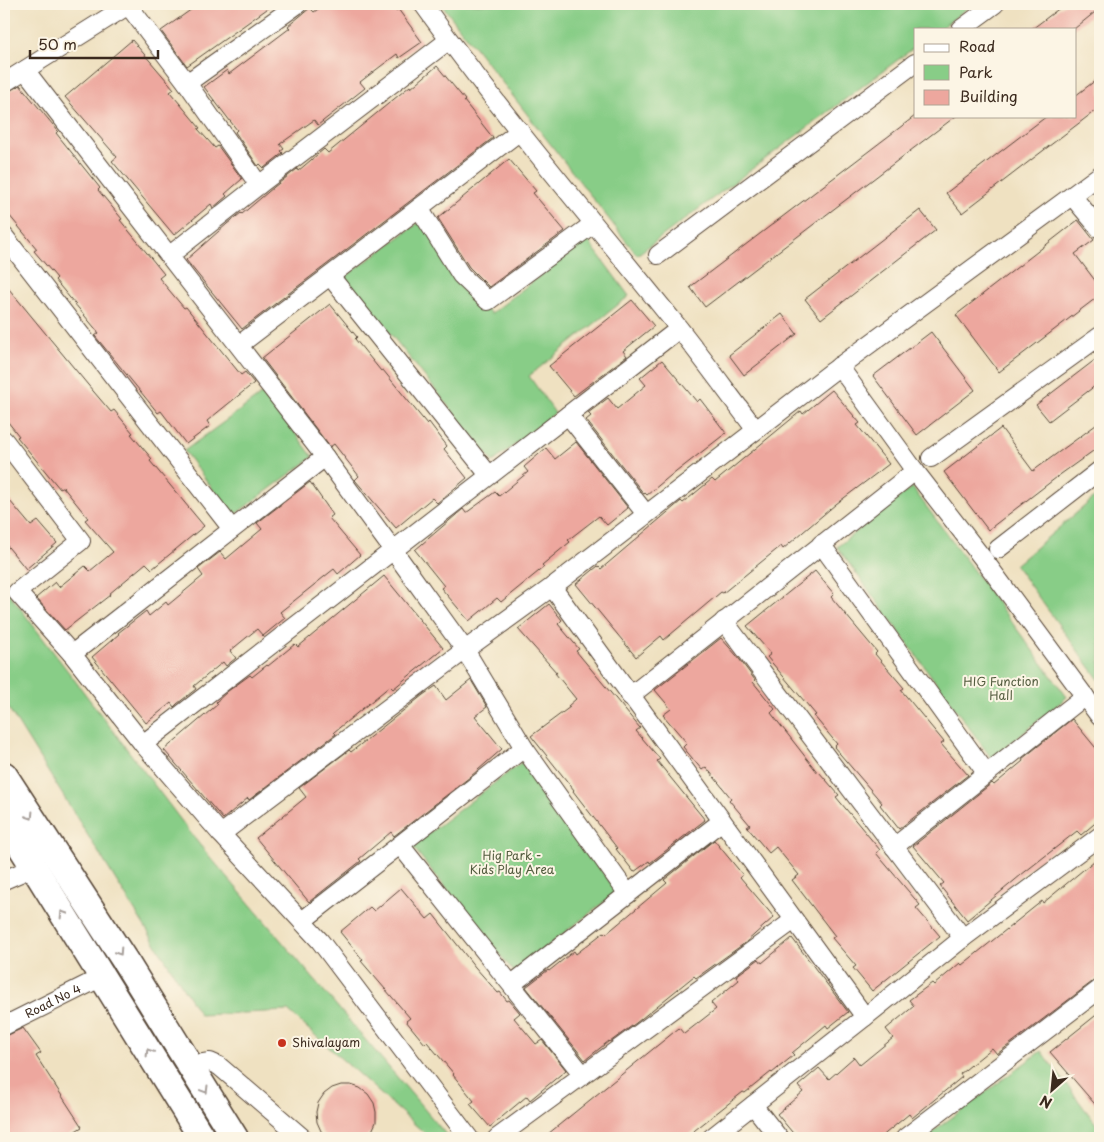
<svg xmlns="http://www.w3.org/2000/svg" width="1104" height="1142" viewBox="0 0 1104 1142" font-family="'Playpen Sans',sans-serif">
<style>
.green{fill:#88cd87;stroke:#627c52}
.building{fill:#eda79e}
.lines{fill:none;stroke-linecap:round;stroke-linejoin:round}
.minor-casing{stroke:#564536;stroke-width:20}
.highway-casing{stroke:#564536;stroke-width:29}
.minor{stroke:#fff;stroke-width:18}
.highway{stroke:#fff;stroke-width:26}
.oneway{stroke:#a79f9a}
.poi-dot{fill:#c8321e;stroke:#fcf5e5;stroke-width:2}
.labels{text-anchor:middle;stroke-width:4;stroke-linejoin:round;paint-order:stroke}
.park-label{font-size:12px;fill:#525b3e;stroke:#fcf5e5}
.street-label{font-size:12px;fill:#3b2a1e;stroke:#fcf5e5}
.poi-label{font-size:12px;fill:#3b2a1e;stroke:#fcf5e5;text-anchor:start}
</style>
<rect width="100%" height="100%" fill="#fcf5e5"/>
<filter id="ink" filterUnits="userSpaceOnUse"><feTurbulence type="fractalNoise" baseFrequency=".02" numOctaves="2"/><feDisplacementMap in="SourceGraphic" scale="10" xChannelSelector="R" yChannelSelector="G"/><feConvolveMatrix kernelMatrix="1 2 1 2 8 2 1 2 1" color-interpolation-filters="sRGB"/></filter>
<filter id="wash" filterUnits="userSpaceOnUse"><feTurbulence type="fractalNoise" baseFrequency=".0096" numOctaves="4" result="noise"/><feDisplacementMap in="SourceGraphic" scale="20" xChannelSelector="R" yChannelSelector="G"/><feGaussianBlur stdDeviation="1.12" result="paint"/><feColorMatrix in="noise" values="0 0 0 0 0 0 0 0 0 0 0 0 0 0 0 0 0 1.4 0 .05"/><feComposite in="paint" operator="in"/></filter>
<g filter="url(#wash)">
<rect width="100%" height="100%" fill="#efe1c1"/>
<g class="green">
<polygon points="441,4 973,4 940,29 915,29 915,47 637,255"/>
<polygon points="421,221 491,314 587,239 629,296 529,376 555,413 493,462 345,277"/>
<polygon points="265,392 313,457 233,516 184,451"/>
<polygon points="912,487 1067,697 992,759 837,547"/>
<polygon points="1100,493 1100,681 1015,565"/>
<polygon points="4,587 199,844 449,1138 430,1138 288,1011 200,1015 4,701"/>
<polygon points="522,762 617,892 514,972 412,846"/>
<polygon points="1041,1051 1100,1129 1100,1134 1094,1138 929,1138 927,1136"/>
</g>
<g id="blocks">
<g class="building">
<polygon points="199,4 274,4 187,66 161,31"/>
<polygon points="325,4 390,4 396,11 398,9 422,42 399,58 397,54 360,82 365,88 318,125 314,120 280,144 284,149 281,151 283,153 264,168 260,164 258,166 235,132 237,130 204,87 227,70 229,74 290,28 288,26 310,8 314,12"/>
<polygon points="1065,4 1100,4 1100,8 1074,29 1032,29"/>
<polygon points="132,40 174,89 170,92 200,128 198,129 215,148 218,146 242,179 225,194 227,196 213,208 211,204 174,235 112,161 117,157 65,97"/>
<polygon points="437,66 465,100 464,101 493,138 242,329 186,260 227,224 241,213 242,214 274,187 297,169 298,171 324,149 328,153 410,86 411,88"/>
<polygon points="1100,77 1100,107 962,213 946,193 1047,116 1075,116 1075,96"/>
<polygon points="20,85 58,131 56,133 100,188 98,190 122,219 120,220 164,274 159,278 184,308 186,307 241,375 245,372 254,383 207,421 210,426 186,444 161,411 158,413 95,336 99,333 55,280 57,278 34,251 37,249 4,209 4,94"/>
<polygon points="915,116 956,116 705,307 690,287"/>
<polygon points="509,159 536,191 533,193 565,231 489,287 469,267 438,218"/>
<polygon points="920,210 936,230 821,319 805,299"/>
<polygon points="1078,220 1094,240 1075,254 1100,287 1100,295 999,372 956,315"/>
<polygon points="4,283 88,385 111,412 114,410 133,433 131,434 152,459 150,461 204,526 152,569 146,563 109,594 110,595 65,630 36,598 55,582 59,587 85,566 90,571 113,552 85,520 88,518 63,487 60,489 36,460 17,437 19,436 4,417"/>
<polygon points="632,300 654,326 623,351 627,356 574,396 549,366"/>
<polygon points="330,304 357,337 355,339 381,371 383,370 427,424 429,422 447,446 444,449 467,478 437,503 432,498 396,528 355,480 359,476 334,444 330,447 262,358"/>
<polygon points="782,314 797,334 744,375 729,355"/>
<polygon points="931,332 975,390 917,435 873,376"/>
<polygon points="1100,356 1100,382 1049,421 1036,405"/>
<polygon points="662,360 697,402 700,399 726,433 676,472 676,471 647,495 645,493 644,494 586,420 591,416 588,413 608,398 617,409 646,385 640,378"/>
<polygon points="832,390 860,423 857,425 889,464 836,504 783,549 781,546 723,593 721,592 664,640 661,636 636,657 576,584 598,566 601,569 681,501 683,503 712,479 715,482 801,411 803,414"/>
<polygon points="1100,422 1100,446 1061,474 988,530 944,472 1001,428 1033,471"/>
<polygon points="576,442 628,508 607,525 599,516 568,540 570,542 542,565 544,567 501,602 497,598 469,621 441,588 444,586 415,550 463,509 466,513 495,492 499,496 528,472 524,467 546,448 555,459"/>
<polygon points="310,482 333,515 329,518 360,555 338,574 334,569 280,612 285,618 263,636 257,629 230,651 236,658 226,666 223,662 194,686 196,689 177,704 174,707 171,703 146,723 92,657 119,634 118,633 146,611 149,616 166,602 168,605 203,576 198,569 220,552 226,559 262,529 257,523"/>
<polygon points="4,494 31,526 38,521 57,543 26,569 4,542"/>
<polygon points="815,571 834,594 831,597 877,652 875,654 904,688 901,690 944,742 941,744 968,775 899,829 880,805 882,803 834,747 837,744 814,716 816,715 767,657 771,654 747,626"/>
<polygon points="384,576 443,648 393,689 390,686 334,732 336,734 249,800 248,798 223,819 164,750 218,704 216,702 228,691 250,675 252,677 267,665 268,666 295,644 298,647"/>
<polygon points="549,604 562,620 558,624 579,649 576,651 640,728 636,731 660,759 657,761 705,820 650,863 649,861 634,872 616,849 617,848 573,791 574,790 531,736 570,707 568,706 576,699 555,673 557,673 518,629"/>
<polygon points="721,638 737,656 755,680 753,682 775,709 771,713 818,773 819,772 839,795 836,797 880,850 876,853 920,905 916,908 940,936 872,991 853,968 856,966 832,938 835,936 792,880 799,875 776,847 769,853 747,827 750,825 729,800 731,798 706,767 702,770 683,747 687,743 663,715 671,709 655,690"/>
<polygon points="471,680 487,707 475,716 502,749 470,777 394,836 391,832 359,859 361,861 309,902 256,838 306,797 299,788 349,750 351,752 423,695 436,686 446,700"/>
<polygon points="1072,719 1100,753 1100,819 1081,835 1077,831 1021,875 967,920 940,886 944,883 913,846 992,783 994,785 1023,761 1022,759"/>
<polygon points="714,840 743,875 740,877 774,917 745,943 696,978 694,976 636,1023 610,1042 609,1041 585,1060 526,987 548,970 549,971 574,951 576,954 604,932 606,934 667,883 664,880"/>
<polygon points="1100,856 1100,976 997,1054 992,1048 960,1074 962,1077 912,1118 909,1114 880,1138 797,1138 777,1114 803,1092 798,1086 819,1068 829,1079 854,1057 860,1065 893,1038 886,1029 914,1006 909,1000 932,983 934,985 960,963 962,965 1042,901 1043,903"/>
<polygon points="401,888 427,919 433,914 475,967 498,993 500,992 507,1001 509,1000 520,1013 514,1018 536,1044 542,1040 566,1070 530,1100 527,1096 490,1127 470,1104 474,1101 453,1075 454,1074 427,1042 425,1044 406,1021 410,1018 361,961 363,960 340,932 370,907 374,911"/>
<polygon points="792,938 848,1012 828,1028 826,1025 792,1053 794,1055 772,1073 771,1072 745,1093 743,1092 685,1138 543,1138 679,1028 684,1034 716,1009 711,1003 739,980 736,976 759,959 762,963"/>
<polygon points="1100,1012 1100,1110 1050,1052"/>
<polygon points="23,1028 41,1053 36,1056 82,1127 64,1138 4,1138 4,1037"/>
<polygon points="341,1085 351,1085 360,1088 368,1094 374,1103 376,1112 376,1122 372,1131 365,1138 327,1138 321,1131 317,1122 316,1112 318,1103 324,1094 332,1088"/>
</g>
</g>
</g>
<g filter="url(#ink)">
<use href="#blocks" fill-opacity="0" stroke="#564536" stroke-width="1"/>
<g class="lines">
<defs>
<g id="minor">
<path d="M423 4C503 116 592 220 678 327 705 361 730 396 756 430"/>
<polyline points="128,5 187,83 259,185"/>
<polyline points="961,29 995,4"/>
<polyline points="25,70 325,457 393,550 465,650 524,748 628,894"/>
<polyline points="4,83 130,4"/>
<polyline points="187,83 298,4"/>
<polyline points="1072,196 1100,229"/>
<polyline points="419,208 461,275 488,301 593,224"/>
<polyline points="4,236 232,529"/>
<polyline points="170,255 259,185 449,40"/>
<polyline points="658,255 915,63"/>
<polyline points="330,276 489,475"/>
<polyline points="239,345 520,131"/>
<polyline points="839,366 915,471 984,560 1100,717"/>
<polyline points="568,415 646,514"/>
<polyline points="4,440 81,541 17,592 72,654 143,744 221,834 320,941 469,1138"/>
<polyline points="931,458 1100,336"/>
<polyline points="821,544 987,774"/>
<polyline points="998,549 1100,470"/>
<polyline points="552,587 865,1017"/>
<polyline points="724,621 963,938"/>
<polyline points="72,654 325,457"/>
<polyline points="630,696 915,471"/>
<polyline points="143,744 679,329"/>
<polyline points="221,834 465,650 552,587 833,371 1100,175"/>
<polyline points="400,845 583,1075"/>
<polyline points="894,847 1085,696"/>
<polyline points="4,880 34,867"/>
<polyline points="302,921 524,748"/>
<polyline points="512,984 722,821"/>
<path id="s1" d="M4 1026 102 977"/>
<polyline points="191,1065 210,1062 219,1066 303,1138"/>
<polyline points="753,1105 779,1138"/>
<polyline points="497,1138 794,920"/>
<polyline points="711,1138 865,1017 963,938 1100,836"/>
<polyline points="905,1138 1100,989"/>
</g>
<g id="highway">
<polyline points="4,775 127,964 235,1138"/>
<polyline points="4,819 202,1138"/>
</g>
</defs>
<use href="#minor" class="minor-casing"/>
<use href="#highway" class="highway-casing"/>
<use href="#minor" class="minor"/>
<use href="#highway" class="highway"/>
</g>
<defs><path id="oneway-chevron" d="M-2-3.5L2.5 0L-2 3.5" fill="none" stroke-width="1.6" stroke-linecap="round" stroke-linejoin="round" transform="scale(1.25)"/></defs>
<g class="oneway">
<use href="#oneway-chevron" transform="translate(30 816) rotate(58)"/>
<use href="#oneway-chevron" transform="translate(63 914) rotate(-122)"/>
<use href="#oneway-chevron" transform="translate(119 952) rotate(57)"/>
<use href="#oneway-chevron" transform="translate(149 1052) rotate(-122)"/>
<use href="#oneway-chevron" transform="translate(205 1090) rotate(59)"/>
</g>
</g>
<circle class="poi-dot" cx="282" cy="1043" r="5"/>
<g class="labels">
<g class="park-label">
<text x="1001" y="686">HIG Function<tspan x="1001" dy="14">Hall</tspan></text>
<text x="512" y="860">Hig Park -<tspan x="512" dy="14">Kids Play Area</tspan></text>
</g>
<g class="street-label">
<text dy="4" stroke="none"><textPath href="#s1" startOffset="55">Road No 4</textPath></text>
</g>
<g class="poi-label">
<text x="292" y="1047">Shivalayam</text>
</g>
</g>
<rect width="1104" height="1142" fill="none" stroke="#fcf5e5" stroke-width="20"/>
<rect x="914" y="28" width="162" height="90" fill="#fcf5e5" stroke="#afa495"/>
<rect x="924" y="44" width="25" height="8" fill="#ffffff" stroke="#afa495"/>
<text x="959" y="52" font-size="15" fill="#3b2a1e">Road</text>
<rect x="924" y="65" width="25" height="15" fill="#88cd87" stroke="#afa495"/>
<text x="959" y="78" font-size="15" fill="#3b2a1e">Park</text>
<rect x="924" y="90" width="25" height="15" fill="#eda79e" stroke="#afa495"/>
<text x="959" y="102" font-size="15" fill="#3b2a1e">Building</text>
<g transform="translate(1052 1090) rotate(207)" stroke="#fcf5e5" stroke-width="4" paint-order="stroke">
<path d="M0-4L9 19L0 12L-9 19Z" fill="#3b2a1e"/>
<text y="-8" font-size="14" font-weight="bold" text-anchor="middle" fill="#3b2a1e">N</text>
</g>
<path d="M30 50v8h128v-8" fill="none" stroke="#3b2a1e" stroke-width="2.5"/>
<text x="38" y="50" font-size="15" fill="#3b2a1e" stroke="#fcf5e5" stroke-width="4" paint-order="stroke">50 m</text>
</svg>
